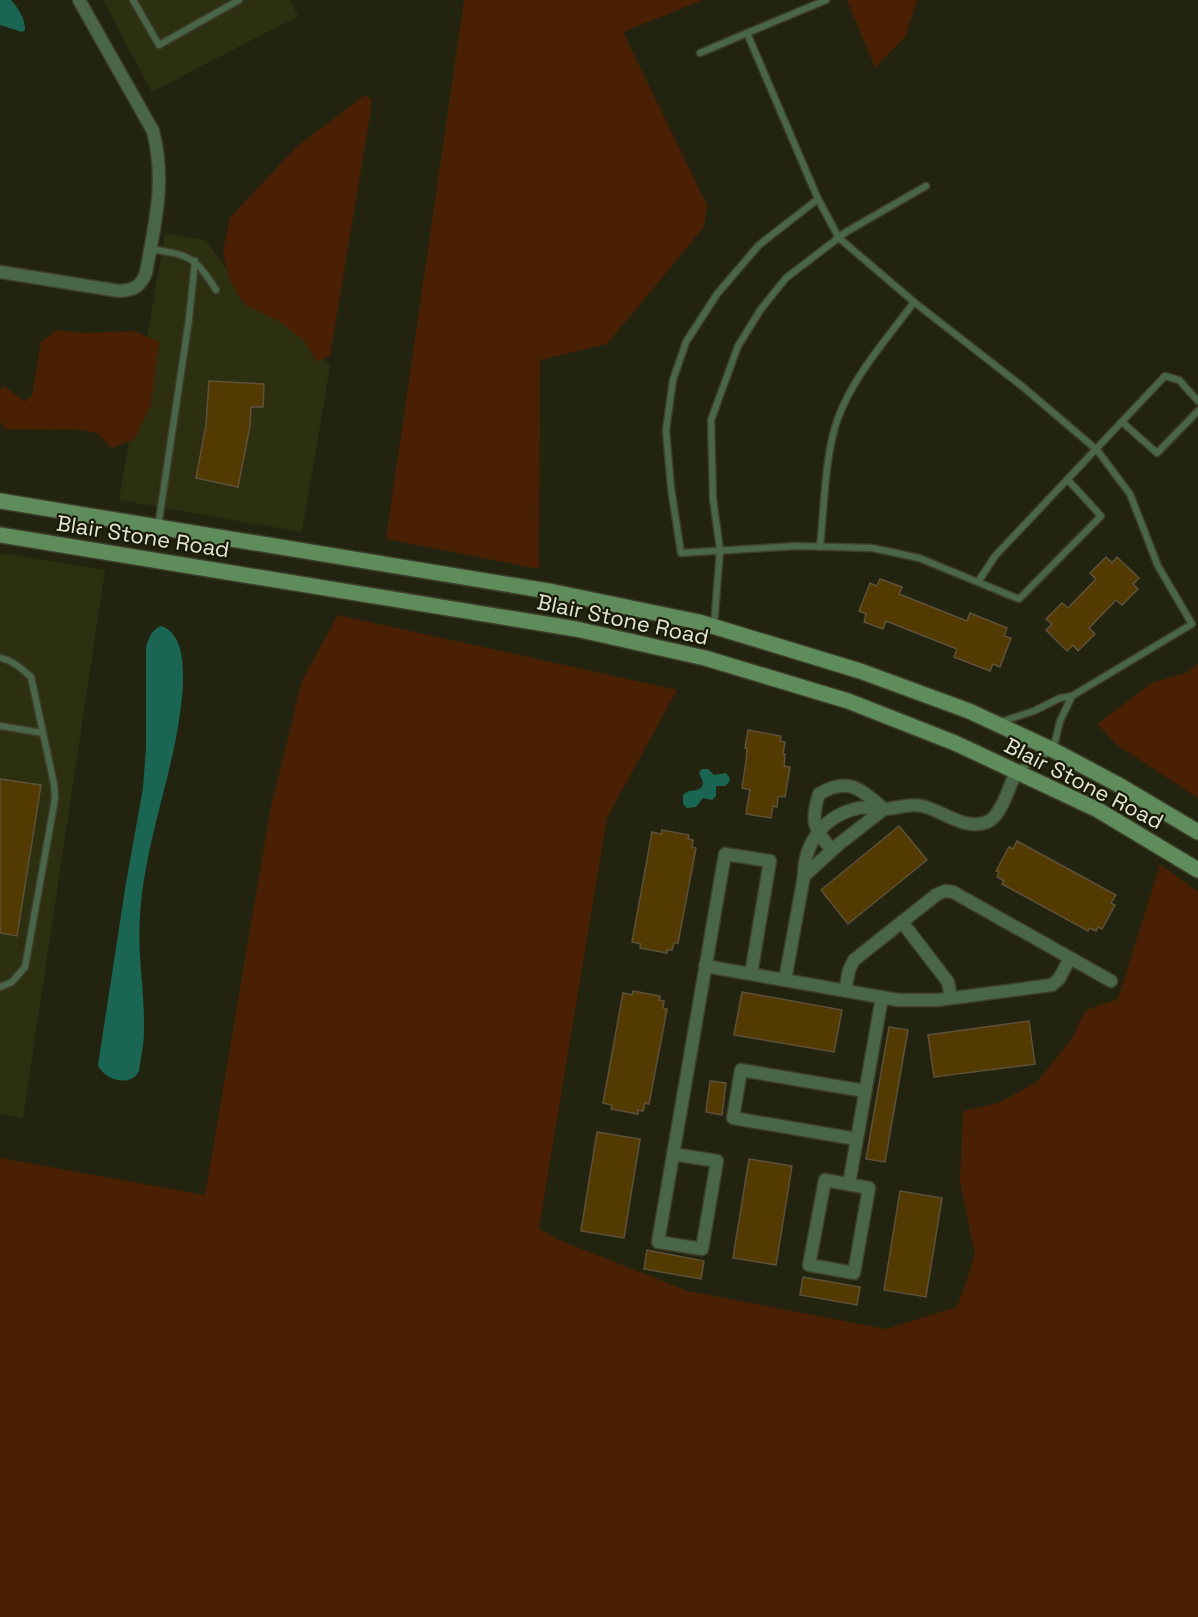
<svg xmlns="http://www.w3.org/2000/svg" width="1198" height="1617" viewBox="0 0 1198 1617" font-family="'Space Grotesk',sans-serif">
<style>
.built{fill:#2d2f11}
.green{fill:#492004}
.water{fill:#1b6553}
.building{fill:#533a00;stroke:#5e513c;stroke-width:1.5}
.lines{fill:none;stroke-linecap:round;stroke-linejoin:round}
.lane-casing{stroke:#3e3f2b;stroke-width:9}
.street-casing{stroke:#3e3f2b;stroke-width:15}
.secondary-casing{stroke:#3e3f2b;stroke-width:18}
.lane{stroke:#4a6648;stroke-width:6}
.street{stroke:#4a6648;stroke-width:12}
.secondary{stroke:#5f8c5b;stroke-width:15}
.labels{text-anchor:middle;stroke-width:4.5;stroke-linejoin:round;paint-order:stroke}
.street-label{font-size:22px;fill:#e4e6d8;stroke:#1a1b06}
</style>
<rect width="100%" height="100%" fill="#23240f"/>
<g class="built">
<polygon points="103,0 290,0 298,16 152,92"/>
<polygon points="165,234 205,240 257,309 292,324 330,366 302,532 119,500"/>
<polygon points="0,553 105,570 23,1118 0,1114"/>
</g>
<g class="green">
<polygon points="464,0 703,0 623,32 707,205 704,227 607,344 540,360 539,569 386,539"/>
<polygon points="847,0 917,0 905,37 875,68"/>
<polygon points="365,95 371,99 371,110 330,356 317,362 304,341 280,322 245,305 229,279 223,252 230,218 295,148"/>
<polygon points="57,330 83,333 135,331 159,342 151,405 134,439 112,448 97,433 83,430 5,429 0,421 0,391 4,386 25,402 32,395 41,342"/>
<polygon points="338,615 677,690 607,818 539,1229 559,1240 688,1291 886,1329 957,1307 975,1255 960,1182 963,1111 998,1103 1037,1082 1070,1041 1086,1010 1118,999 1160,864 1198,892 1198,1617 0,1617 0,1158 205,1195 271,806 302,680"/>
<polygon points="1198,663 1198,798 1117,745 1097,724 1152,683 1188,672"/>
</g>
<g class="water">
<path d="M0 0H11C18 8 25 18 25 30L22 32 0 25Z"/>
<path d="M161 626C209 640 165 783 157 818 149 850 142 883 140 916 137 954 145 992 144 1030 144 1044 141 1057 139 1071 131 1088 104 1080 98 1065L126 883 143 788 146 748V648C148 639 152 629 161 626Z"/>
<path d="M702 769H708L714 775 726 773 729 777 730 781 725 786H716V796L712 800 703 798 696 807 687 808 683 804V795C689 788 696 793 702 787L703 782 699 773Z"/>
</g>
<g class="building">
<polygon points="209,381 264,384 263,407 251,407 250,426 238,487 196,478 206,425"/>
<polygon points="1106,557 1112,563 1117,557 1139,578 1133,584 1138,589 1122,605 1116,600 1089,628 1095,634 1078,651 1073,645 1067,651 1046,630 1052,624 1046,619 1062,603 1068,608 1096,579 1090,573"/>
<polygon points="880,579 902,587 899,594 967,621 970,613 1007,628 1004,636 1011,638 1000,667 993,664 990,671 954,657 957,649 886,621 883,629 864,622 866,614 859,611 870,583 877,586"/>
<polygon points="748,730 781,736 780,741 785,742 783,754 785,754 784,766 790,767 785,797 778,796 777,807 773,806 771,818 746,814 750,790 742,788 746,761 747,748 745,748"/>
<polygon points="0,779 41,785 17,936 0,933"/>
<polygon points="899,826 927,860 848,924 821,890"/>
<polygon points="662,830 689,835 688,839 693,840 692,847 696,848 678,943 674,943 672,950 667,950 667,953 640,948 641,944 632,942 652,832 661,834"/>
<polygon points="1017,841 1116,895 1111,903 1115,905 1102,929 1098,927 1096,931 1089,928 1088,931 1002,884 1004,881 997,877 999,872 996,871 1009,847 1013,849"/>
<polygon points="633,991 660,996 659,1000 664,1001 663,1008 667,1009 649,1104 645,1103 643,1111 638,1110 638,1114 611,1109 612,1105 603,1103 623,993 632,995"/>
<polygon points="742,992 842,1010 834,1052 734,1035"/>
<polygon points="1029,1021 1035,1064 934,1077 928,1035"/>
<polygon points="889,1027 908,1030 885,1162 866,1159"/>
<polygon points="710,1081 726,1083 722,1115 706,1112"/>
<polygon points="597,1132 640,1139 624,1238 581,1231"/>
<polygon points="749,1159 792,1166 776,1265 733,1258"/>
<polygon points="900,1191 942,1198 926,1297 884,1290"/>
<polygon points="647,1250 704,1261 701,1279 644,1269"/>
<polygon points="803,1277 860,1287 857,1305 800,1295"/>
</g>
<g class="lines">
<defs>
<g id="lane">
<polyline points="133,0 159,45 239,0"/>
<polyline points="747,33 826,0"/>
<polyline points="700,53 747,33 818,199 839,238 914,302 1023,387 1097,450 1130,494 1158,566 1192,624 1072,696 1060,698 1034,711 1000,722"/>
<polyline points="818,199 759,245 717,294 686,342 673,380 666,430 671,488 681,553 797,546 872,548 919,558 1019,599 1101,516 1068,480"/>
<path d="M150 249C189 255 195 256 216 290"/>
<polyline points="1122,422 1157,453 1198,411"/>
<polyline points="158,527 189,319 195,261"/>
<path d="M820 547C824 509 825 453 838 418 854 375 887 339 914 302"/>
<polyline points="978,582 995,556 1165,376 1179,380 1198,401"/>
<polyline points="714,626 720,550 713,499 711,420 738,346 761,309 786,278 846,232 926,186"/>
<path d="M0 658C12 660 22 669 31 677L54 784 55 799 25 967 12 982 0 987"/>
<polyline points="0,726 43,733"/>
<polyline points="1016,771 1053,750 1060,721 1072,696"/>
</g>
<g id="street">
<path d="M0 272 119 291C134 290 140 287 146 273 155 223 166 181 153 131L79 0"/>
<path d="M884 809 839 844 804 876C804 842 825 815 859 808 866 806 875 809 882 809 896 809 908 803 922 806 944 811 964 831 987 822 1001 817 1010 785 1016 771"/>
<path d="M832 850C814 829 810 822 819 794 849 776 861 790 884 809"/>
<polyline points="902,922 948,982 951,998"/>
<polyline points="705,966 898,1000 938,1000 1052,985 1059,979 1070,958"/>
<polyline points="785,980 804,876"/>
<polyline points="845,991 849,970 854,960 936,895 945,891 953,892 1111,981"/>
<polyline points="856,1139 733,1118 741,1070 865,1091"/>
<polyline points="673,1154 717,1161 702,1249 658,1242 725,854 770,861 751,974"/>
<polygon points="825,1180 869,1188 854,1273 809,1265"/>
<polyline points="849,1184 882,997"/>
</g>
<g id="secondary">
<polyline points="0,501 554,592 699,622 860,671 969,711 1053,750 1117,784 1198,832"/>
<polyline points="0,535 576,629 705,658 848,701 955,743 1098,810 1198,870"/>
</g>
</defs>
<use href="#lane" class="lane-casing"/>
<use href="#street" class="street-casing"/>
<use href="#secondary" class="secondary-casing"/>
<use href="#lane" class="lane"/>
<use href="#street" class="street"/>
<use href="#secondary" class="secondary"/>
</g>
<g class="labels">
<g class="street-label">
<text transform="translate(143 536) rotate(9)" y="8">Blair Stone Road</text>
<text transform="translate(623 619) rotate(12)" y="8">Blair Stone Road</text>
<text transform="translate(1084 783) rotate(27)" y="8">Blair Stone Road</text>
</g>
</g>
</svg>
